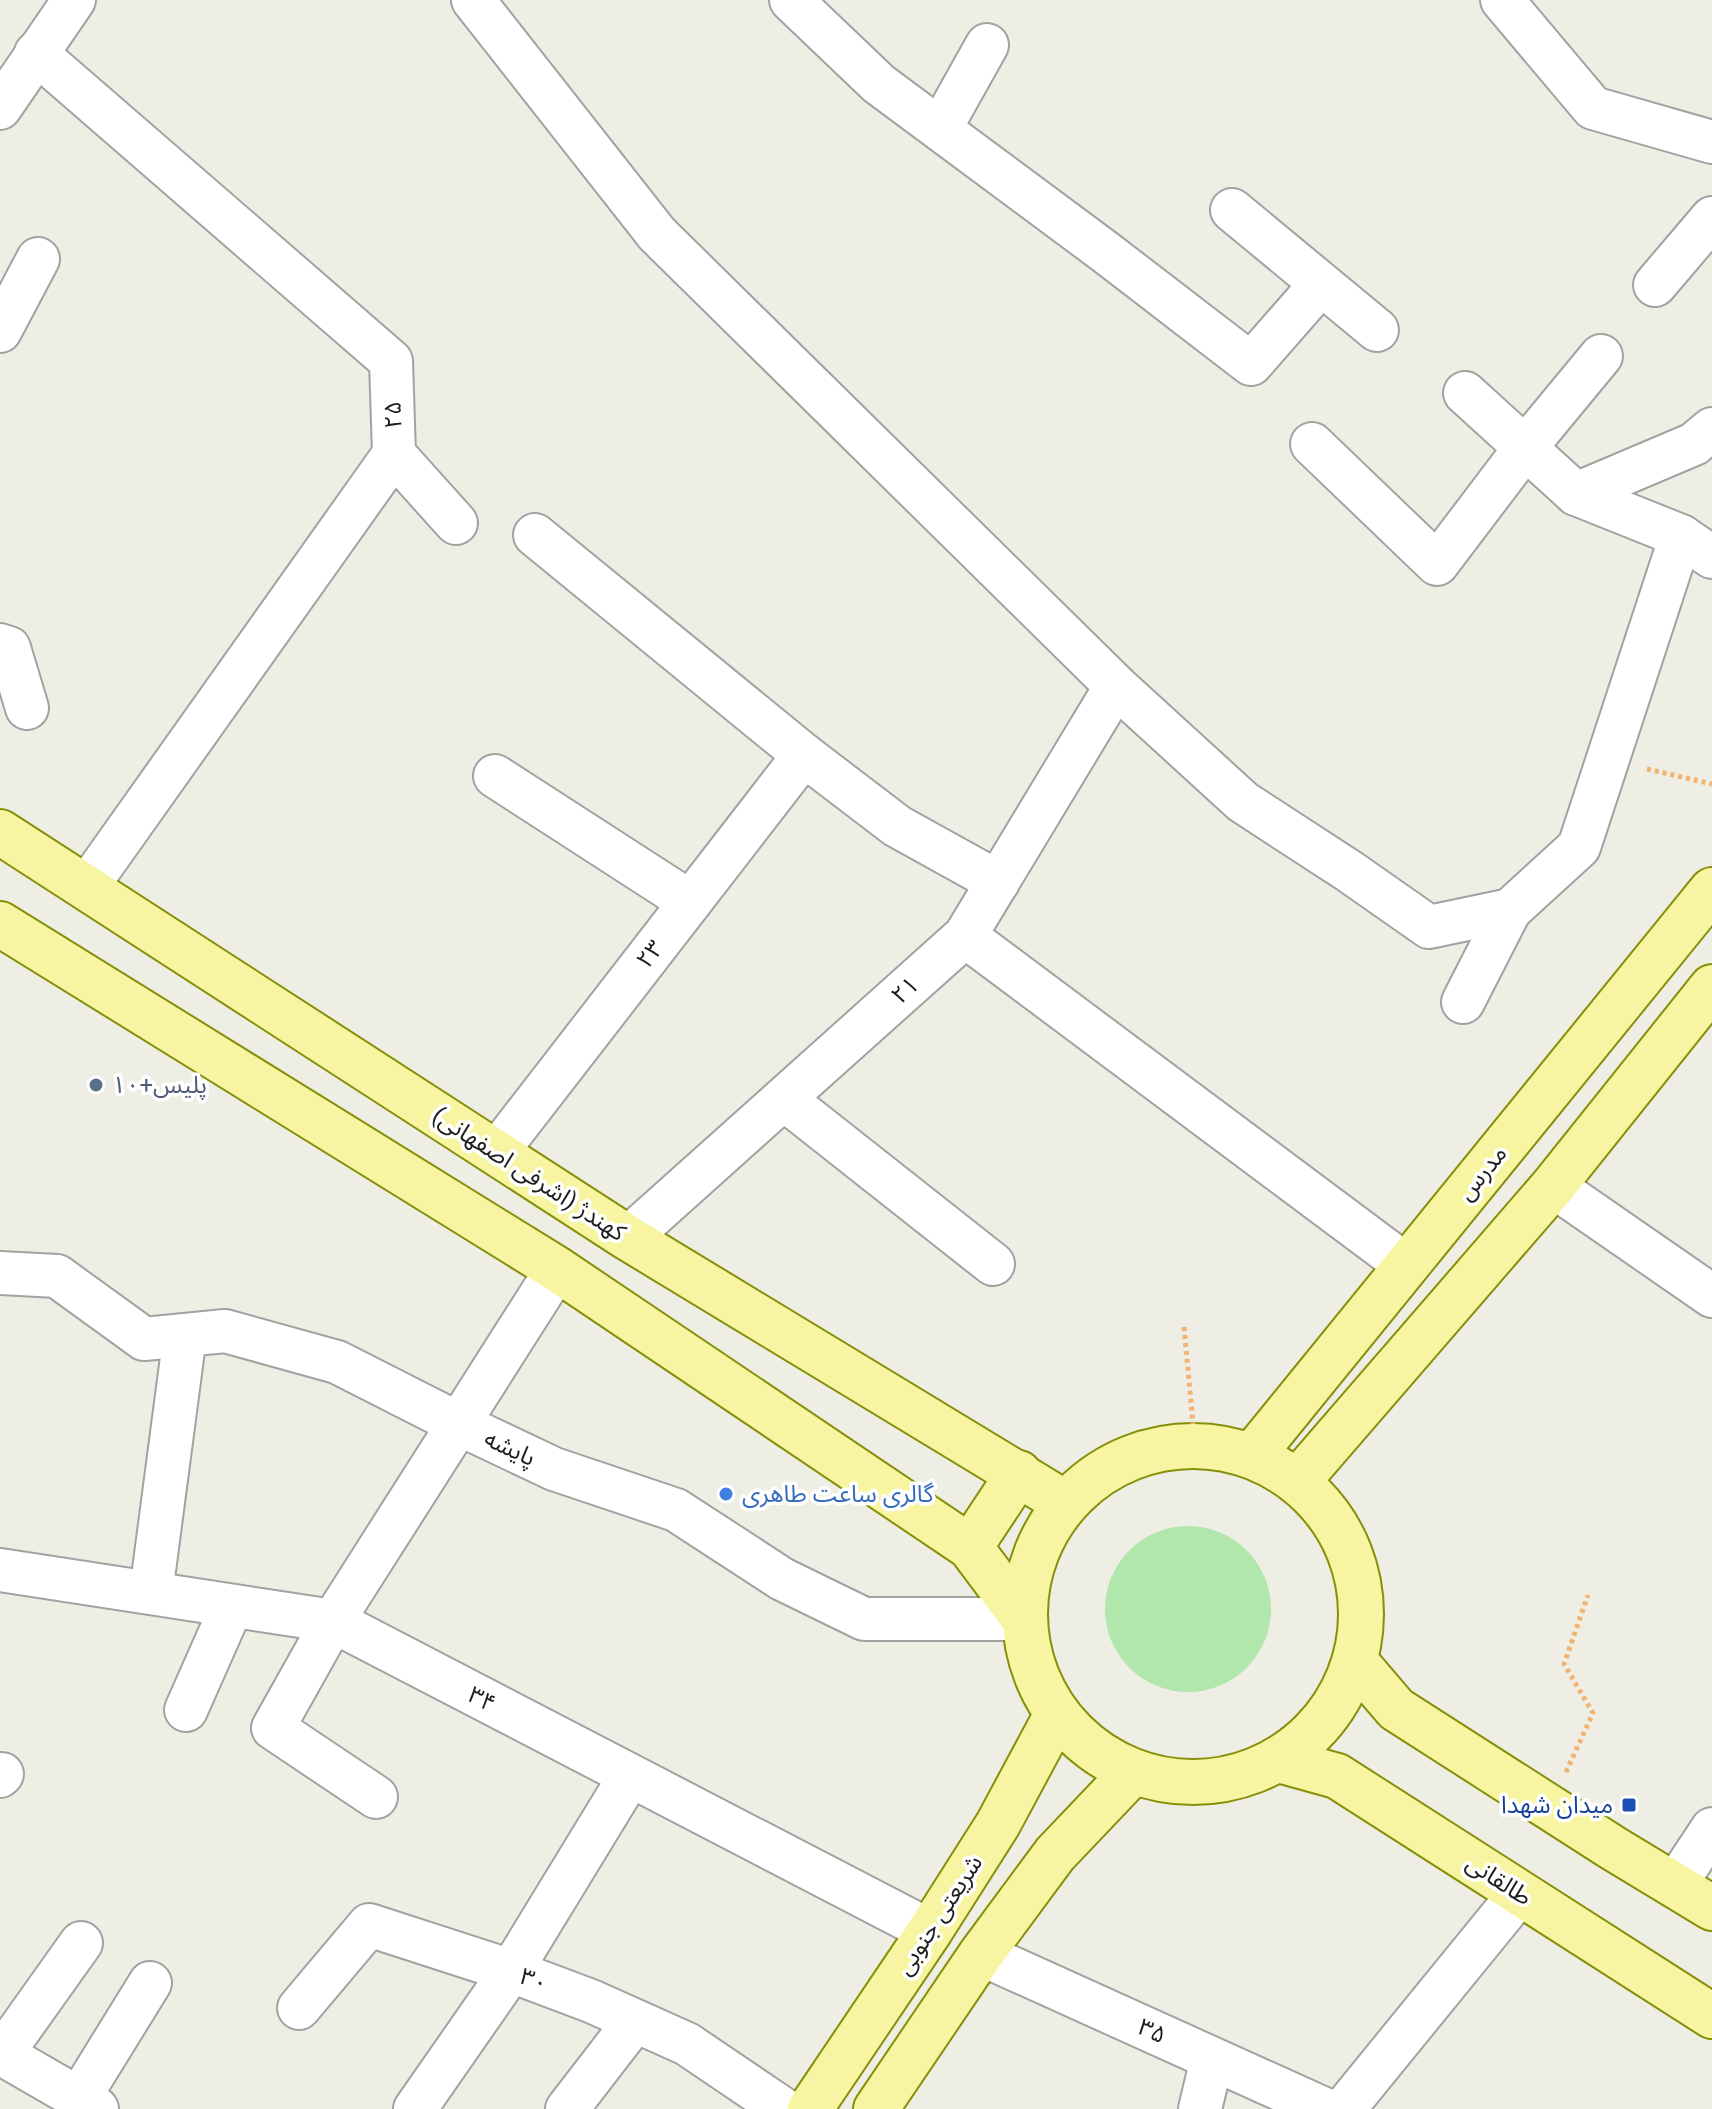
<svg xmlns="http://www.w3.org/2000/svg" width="1712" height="2109" viewBox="0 0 1712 2109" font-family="Roboto,'Noto Sans Arabic',sans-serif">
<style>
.grass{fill:#b1e6ad}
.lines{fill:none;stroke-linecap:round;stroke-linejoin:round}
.minor-casing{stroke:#a2a2a2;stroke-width:46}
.major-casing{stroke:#859008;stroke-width:48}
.path{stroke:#f2b371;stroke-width:5;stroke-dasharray:4 4;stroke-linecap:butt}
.minor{stroke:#fff;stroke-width:42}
.major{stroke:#f7f5a1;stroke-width:44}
.service-dot{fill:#5c6f8a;stroke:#fff;stroke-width:3}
.shop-dot{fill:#3f7fe0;stroke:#fff;stroke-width:3}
.transit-dot{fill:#1a4fb4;stroke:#fff;stroke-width:3}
.labels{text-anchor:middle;stroke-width:7;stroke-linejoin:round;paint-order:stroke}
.street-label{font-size:24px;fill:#1e1e1e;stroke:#fff}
.service-label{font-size:24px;fill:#4e5e75;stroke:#fff;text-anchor:start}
.shop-label{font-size:24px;fill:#366cbe;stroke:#fff;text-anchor:start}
.transit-label{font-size:24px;fill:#164399;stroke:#fff;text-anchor:end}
</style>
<rect width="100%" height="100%" fill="#eeeee4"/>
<circle class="grass" cx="1188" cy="1609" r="83"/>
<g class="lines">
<defs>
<g id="minor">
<polyline points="473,0 657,234 1116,686 1243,802 1349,871 1429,927 1510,910 1579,847 1681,536"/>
<polyline points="791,0 879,84 1104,251 1251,364 1321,284"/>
<polyline points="1502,0 1593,108 1712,142"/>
<polyline points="36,53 391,361 394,454 86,888"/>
<polyline points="0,108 74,0"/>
<polyline points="940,129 987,45"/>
<polyline points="1232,210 1377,330"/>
<polyline points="1655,285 1712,218"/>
<polyline points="0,331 38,259"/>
<polyline points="1465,393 1576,494 1681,536 1712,557"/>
<polyline points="1312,444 1437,564 1525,448 1601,356"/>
<polyline points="394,454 456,523"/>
<polyline points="1576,494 1694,444 1712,429"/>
<polyline points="535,535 804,755 897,826 998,882"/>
<polyline points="0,645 9,648 27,708"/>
<polyline points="495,776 690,902"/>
<polyline points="965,936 1407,1266"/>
<polyline points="1463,1002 1510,910"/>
<polyline points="784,1099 993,1264"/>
<polyline points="496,1153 804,755"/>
<polyline points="1553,1186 1712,1296"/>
<polyline points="628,1238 965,936 1116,686"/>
<polyline points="0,1273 57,1276 144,1339 225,1331 337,1362 459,1424 554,1469 676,1510 782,1579 864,1619 1024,1619"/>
<polyline points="0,1570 333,1621 930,1931"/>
<polyline points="151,1593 185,1335"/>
<polyline points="186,1710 232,1606"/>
<polyline points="0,1776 2,1774"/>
<polyline points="376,1797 273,1728 333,1621 557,1269"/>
<polyline points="1675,1885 1712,1829"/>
<polyline points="981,1954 1324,2109"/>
<polyline points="299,2008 369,1925 511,1971 591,2001 687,2044 783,2109"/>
<polyline points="0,2053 97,2109"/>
<polyline points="2,2054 81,1943"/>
<polyline points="79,2098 150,1983"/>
<polyline points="415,2109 511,1971 630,1776"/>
<polyline points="567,2109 635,2021"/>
<polyline points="1200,2109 1212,2059"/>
<polyline points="1344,2109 1520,1893"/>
</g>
<g id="major">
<polyline points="0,832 628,1238 1065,1503"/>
<polyline points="0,924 557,1269 970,1547 1024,1619"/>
<circle cx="1193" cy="1614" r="168"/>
<polyline points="1252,1456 1712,890"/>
<polyline points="1297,1482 1553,1186 1712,987"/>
<polyline points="970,1547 1019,1473"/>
<polyline points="1355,1661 1396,1709 1613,1848 1712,1908"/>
<polyline points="1279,1760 1337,1776 1712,2016"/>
<polyline points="810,2109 930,1931 998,1824 1057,1714"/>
<polyline points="876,2109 981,1954 1055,1854 1133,1772"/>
</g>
</defs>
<use href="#minor" class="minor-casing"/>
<use href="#major" class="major-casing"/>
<g class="path">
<polyline points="1647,769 1712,784"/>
<polyline points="1184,1327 1195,1445"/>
<polyline points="1566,1772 1593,1713 1564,1664 1588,1595"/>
</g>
<use href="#minor" class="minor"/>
<use href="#major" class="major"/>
</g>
<circle class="service-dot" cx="96" cy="1085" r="8"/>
<circle class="shop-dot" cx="726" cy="1494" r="8"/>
<rect class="transit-dot" x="1621" y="1797" width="16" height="16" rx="4"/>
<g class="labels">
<g class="street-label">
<text transform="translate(393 415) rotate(-92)" y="8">۲۵</text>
<text transform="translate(650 954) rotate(-52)" y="8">۲۳</text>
<text transform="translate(905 990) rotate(-42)" y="8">۲۱</text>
<text transform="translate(1482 1173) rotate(-51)" y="8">مدرس</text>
<text transform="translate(529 1174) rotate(33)" y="8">کهندژ (اشرفی اصفهانی)</text>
<text transform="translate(510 1448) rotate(25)" y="8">پایشه</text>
<text transform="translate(482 1699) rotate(27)" y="8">۳۴</text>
<text transform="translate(1499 1880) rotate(33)" y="8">طالقانی</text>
<text transform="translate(939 1915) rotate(-57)" y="8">شریعتی جنوبی</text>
<text transform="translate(534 1980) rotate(20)" y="8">۳۰</text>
<text transform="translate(1152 2031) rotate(24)" y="8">۳۵</text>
</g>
<g class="service-label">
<text x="112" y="1093">پلیس+۱۰</text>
</g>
<g class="shop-label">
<text x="742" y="1502">گالری ساعت طاهری</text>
</g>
<g class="transit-label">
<text x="1613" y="1813">میدان شهدا</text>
</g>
</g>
</svg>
